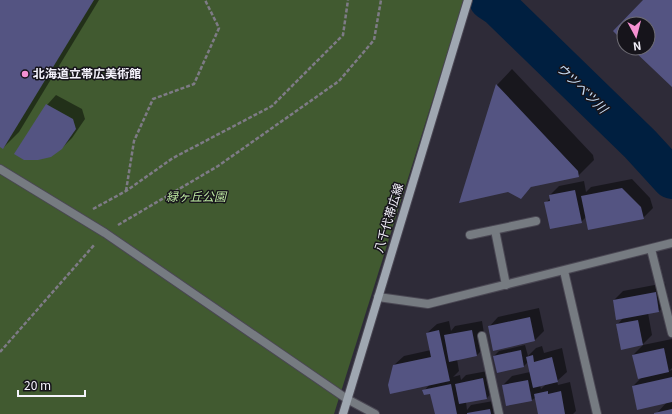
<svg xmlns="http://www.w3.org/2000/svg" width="672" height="414" viewBox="0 0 672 414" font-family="Georgia,'Noto Sans JP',serif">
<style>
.green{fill:#415a30}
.shadow{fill:#0007;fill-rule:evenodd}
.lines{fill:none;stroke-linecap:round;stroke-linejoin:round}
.river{stroke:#001f40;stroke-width:40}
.building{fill:#545482}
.lane-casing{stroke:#4a4753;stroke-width:10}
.street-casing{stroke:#4a4753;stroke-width:10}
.secondary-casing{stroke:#4a4753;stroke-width:10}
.path{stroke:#7e7b86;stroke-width:2.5;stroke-dasharray:4 2;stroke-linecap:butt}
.lane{stroke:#767b81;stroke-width:8}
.street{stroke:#767b81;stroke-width:8}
.secondary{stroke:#9fa7b1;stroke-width:8}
.poi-dot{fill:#f591d2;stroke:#16141b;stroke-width:1.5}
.labels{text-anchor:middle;stroke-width:3;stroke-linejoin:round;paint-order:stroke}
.poi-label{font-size:12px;font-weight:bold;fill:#f5f3fc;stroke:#16141b;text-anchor:start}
.park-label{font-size:12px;font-style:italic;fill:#bde8a1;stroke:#16141b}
.street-label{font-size:12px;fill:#f5f3fc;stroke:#16141b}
.water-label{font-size:13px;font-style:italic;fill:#c7ddf6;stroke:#16141b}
</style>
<rect width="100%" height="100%" fill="#2e2b38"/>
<polygon class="green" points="0,0 464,0 334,414 0,414"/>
<g class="shadow">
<polygon points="0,0 99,0 19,132 3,148 0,146"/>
<polygon points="512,69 593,155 594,160 578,176 532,186 521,198 497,85"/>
<polygon points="56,95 82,109 85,119 72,138 62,148 47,105"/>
<polygon points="632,179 650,198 653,208 643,218 586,217 581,222 546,203 550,198 550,195 559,186 584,181 586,192 591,187"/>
<polygon points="665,283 668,302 659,311 648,313 652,335 643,344 617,325 624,317 614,300 623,291"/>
<polygon points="539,308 544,331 535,340 489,327 498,317"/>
<polygon points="449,321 451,331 455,326 482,321 486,346 477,355 457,359 459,371 453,377 460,375 461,380 466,375 493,370 496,388 487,398 466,402 467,410 471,405 499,400 501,414 436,414 431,392 424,391 430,384 394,365 404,356 431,350 427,333 437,324"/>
<polygon points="672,339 672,368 669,371 672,370 672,414 656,414 667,402 633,386 642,377 633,355 643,345"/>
<path d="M525 345 528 356 536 348 542 346 544 353 562 348 567 372 557 381 558 385 570 382 576 411 573 414H539L536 397 532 400 507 405 503 385 512 376 530 372 528 362 524 366 494 356 499 351ZM546 384 541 389 540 385Z"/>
</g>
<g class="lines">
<polyline class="river" points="489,0 498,6 640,144 672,179"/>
</g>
<g class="building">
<polygon points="0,0 94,0 3,149 0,147"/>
<polygon points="643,0 672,0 672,87 631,48 648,48 648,24 624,24 624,42 613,31"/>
<polygon points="496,84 578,171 579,177 531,187 521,199 508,192 459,203"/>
<polygon points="46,104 73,119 76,129 62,149 51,157 38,160 24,160 14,154"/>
<polygon points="622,188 641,207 644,219 588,230 581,196"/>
<polygon points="575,190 582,223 550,229 544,202 550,201 549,195"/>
<polygon points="656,292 659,312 616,320 613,300"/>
<polygon points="530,317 535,341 493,351 488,326"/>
<polygon points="638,320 643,345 621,350 616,324"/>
<polygon points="439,330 450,381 390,394 388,385 393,365 431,357 426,333"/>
<polygon points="472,330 477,356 449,362 444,335"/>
<polygon points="664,348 669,372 638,379 632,355"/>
<polygon points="521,350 524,367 497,373 493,356"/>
<polygon points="533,355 534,362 552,357 558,382 533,388 526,357"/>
<polygon points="672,377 672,402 637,410 632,386"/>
<polygon points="483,378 487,399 459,404 455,384"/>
<polygon points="528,380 532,401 506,406 502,385"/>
<polygon points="451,384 457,414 435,414 430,394 424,395 422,390"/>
<polygon points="548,391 548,394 561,391 565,414 538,414 534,394"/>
<polygon points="490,409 491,414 467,414 467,413"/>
<polygon points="672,409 672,414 654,414 654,413"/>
</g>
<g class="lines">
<defs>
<g id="lane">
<polyline points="0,169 105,233 347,399"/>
<polyline points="495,230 506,285"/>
<polyline points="470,235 536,221"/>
<polyline points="651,249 672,333"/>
<polyline points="482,336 499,414"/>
</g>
<g id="street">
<polyline points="564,271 597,414"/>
<polyline points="378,297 428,304 672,243"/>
<polyline points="347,399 375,414"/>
</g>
<polyline id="secondary" points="343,414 468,0"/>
</defs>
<use href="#lane" class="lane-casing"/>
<use href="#street" class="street-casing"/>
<use href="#secondary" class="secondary-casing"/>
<g class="path">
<polyline points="126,191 134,141 153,99 194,84 219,28 205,0"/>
<polyline points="93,209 126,191 173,158 272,106 343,35 348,0"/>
<polyline points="118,225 218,166 339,81 374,40 381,0"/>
<polyline points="0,352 95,244"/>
</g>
<use href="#lane" class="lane"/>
<use href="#street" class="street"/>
<use href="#secondary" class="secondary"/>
</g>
<circle class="poi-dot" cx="25" cy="74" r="4"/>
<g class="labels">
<g class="poi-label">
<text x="33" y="78">北海道立帯広美術館</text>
</g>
<g class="park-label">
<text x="196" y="201">緑ヶ丘公園</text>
</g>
<g class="street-label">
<text transform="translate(389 218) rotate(-73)" y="4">八千代帯広線</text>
</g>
<g class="water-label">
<text transform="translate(582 88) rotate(44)" y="5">ウツベツ川</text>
</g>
</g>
<g transform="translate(636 36) rotate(173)"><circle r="19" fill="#16141b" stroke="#6f6d75"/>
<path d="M0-3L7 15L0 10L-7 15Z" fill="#f591d2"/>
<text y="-6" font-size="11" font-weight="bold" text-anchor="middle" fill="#f5f3fc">N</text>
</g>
<path d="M18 390v6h67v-6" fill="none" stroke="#f5f3fc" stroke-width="2"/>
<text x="24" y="390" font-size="12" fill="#f5f3fc" stroke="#16141b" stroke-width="3" paint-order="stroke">20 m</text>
</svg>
